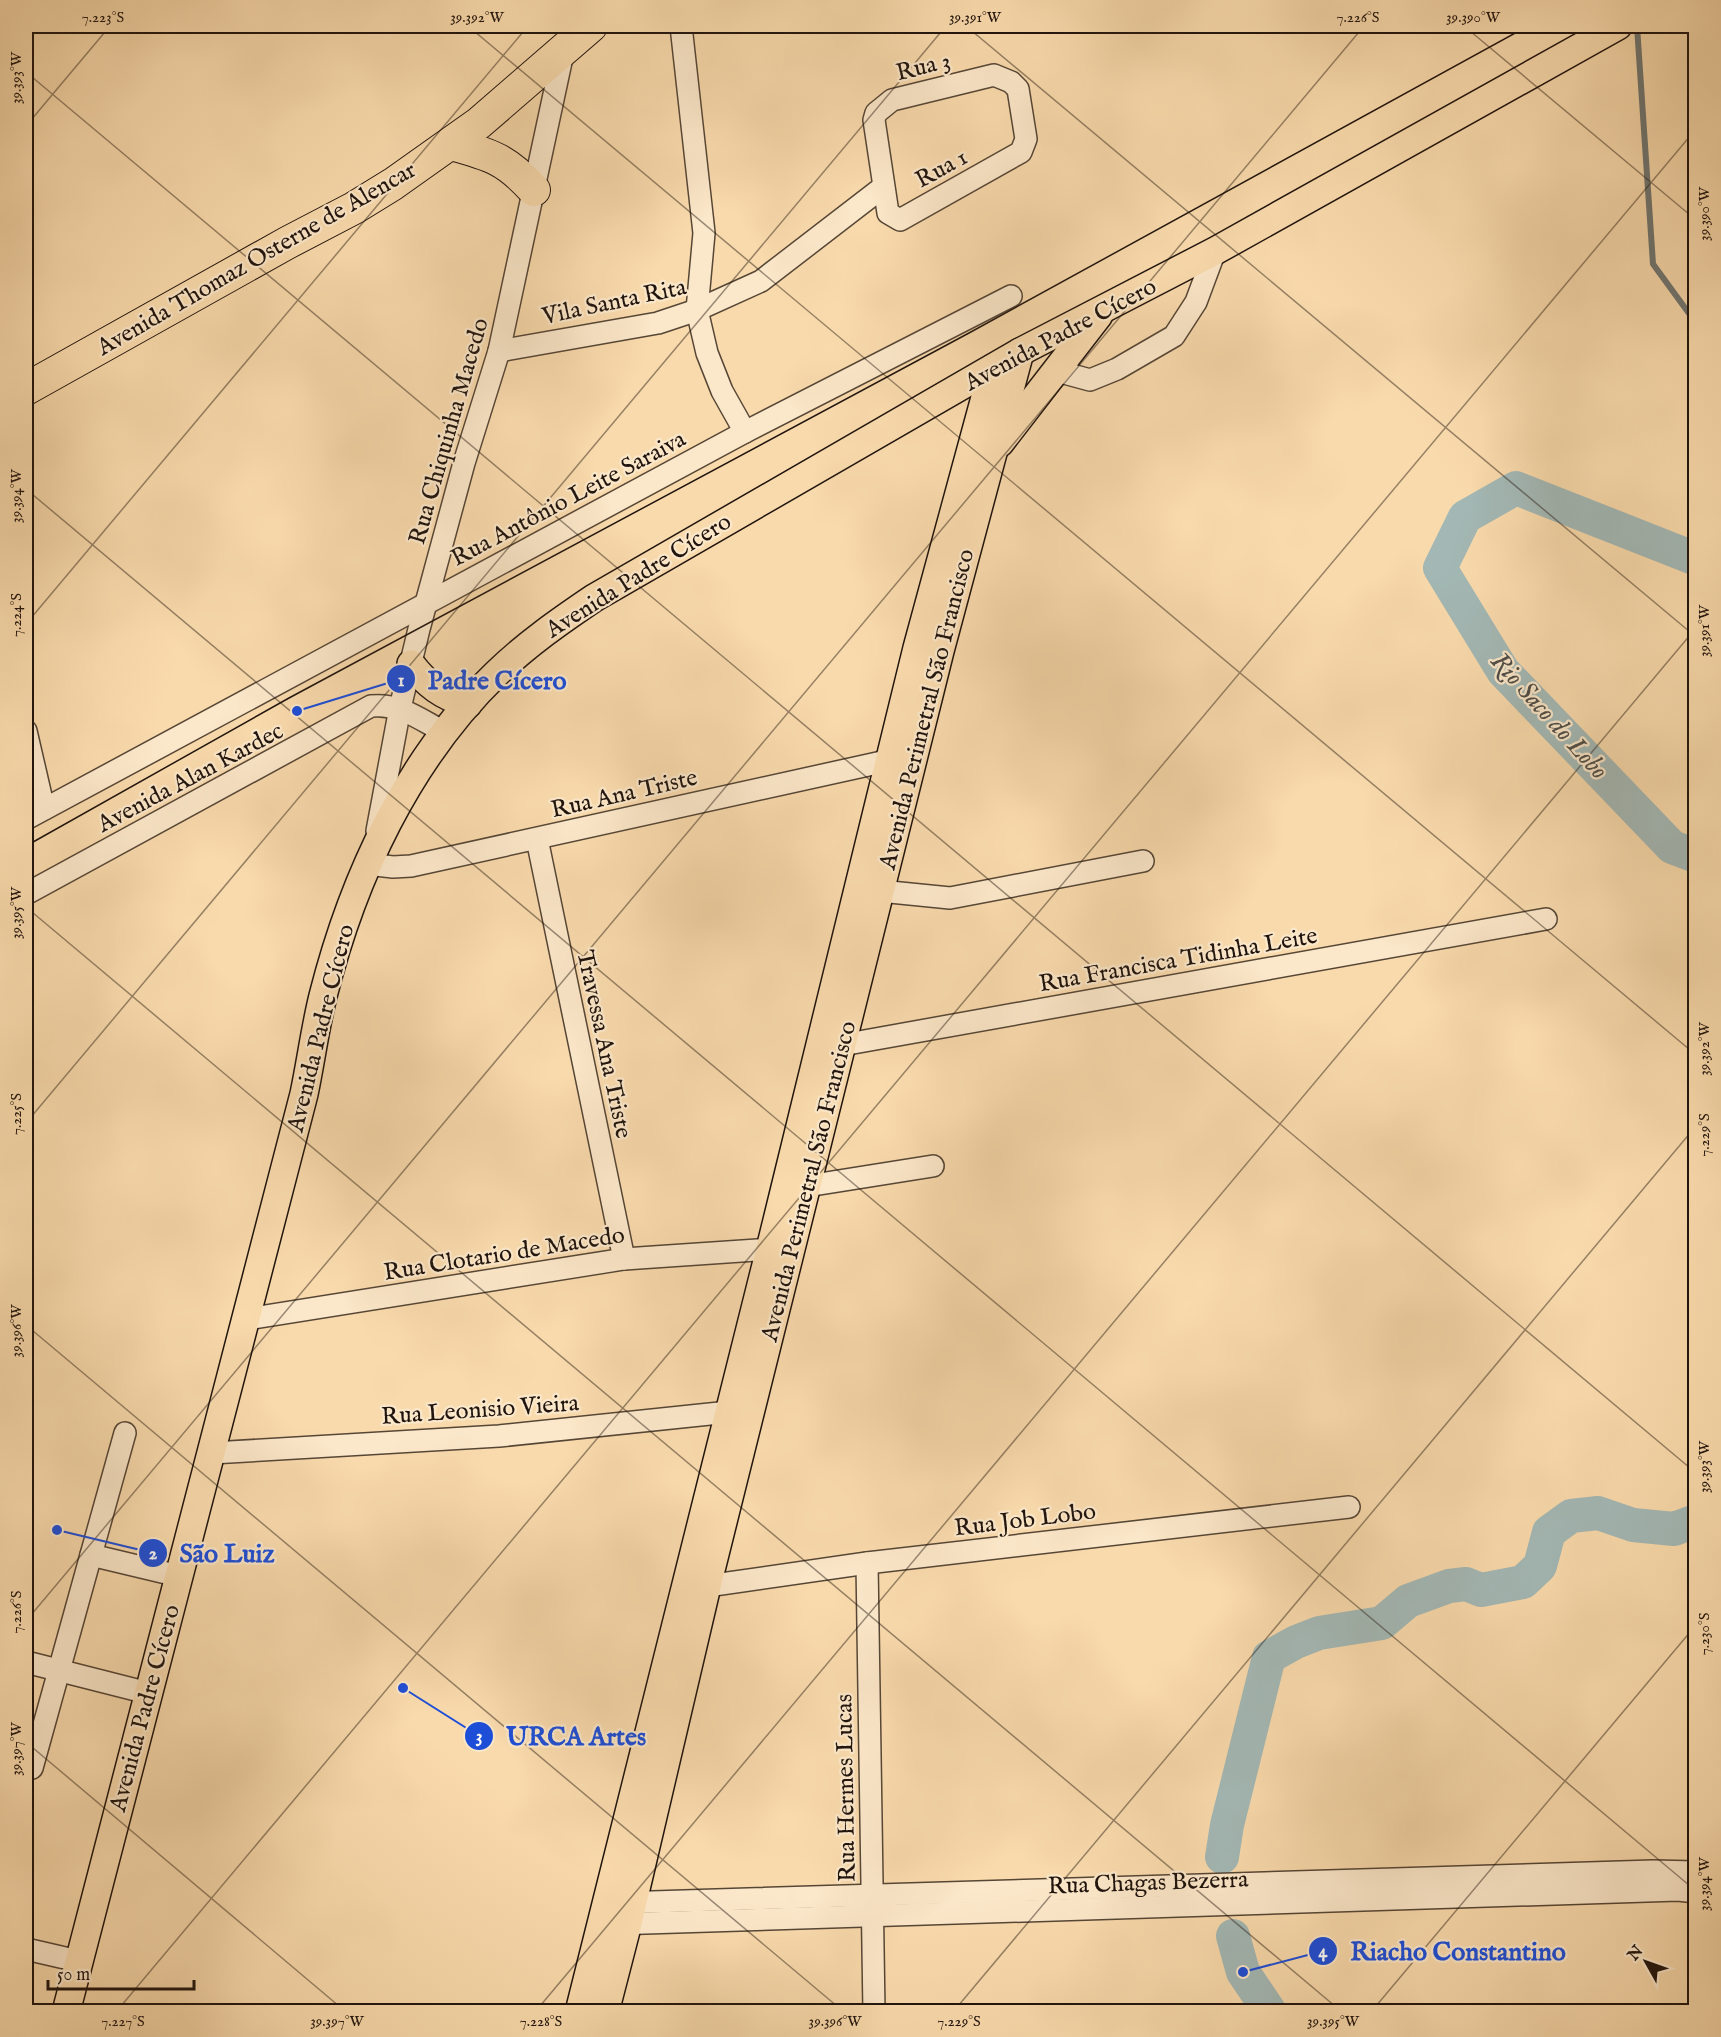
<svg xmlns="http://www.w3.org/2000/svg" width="1721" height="2037" viewBox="0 0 1721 2037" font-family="'IM FELL English',serif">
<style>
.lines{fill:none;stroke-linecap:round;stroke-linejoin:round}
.stream{stroke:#6f7672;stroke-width:6}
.river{stroke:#a3b8b5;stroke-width:34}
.minor-casing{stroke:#564636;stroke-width:24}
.major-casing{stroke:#20140e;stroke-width:30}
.highway-casing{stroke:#20140e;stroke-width:34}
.minor{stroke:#fbe7c9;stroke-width:21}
.major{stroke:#f9daac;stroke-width:27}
.highway{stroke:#f9daac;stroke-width:32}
.tram{stroke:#20140e;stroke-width:1.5}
.ticks{fill:none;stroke:#20140e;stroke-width:1.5;stroke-opacity:0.45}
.labels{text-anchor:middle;stroke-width:4.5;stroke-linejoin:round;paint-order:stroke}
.street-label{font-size:24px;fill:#20140e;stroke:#fbe7c9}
.water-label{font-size:26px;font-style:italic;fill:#4e4d48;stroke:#fbe7c9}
.leader{fill:none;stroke:#1d4ed8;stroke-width:2}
.callout-dot{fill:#1d4ed8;stroke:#fbe7c9;stroke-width:2}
.mark-label{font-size:18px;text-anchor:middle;font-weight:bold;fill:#fff}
.callout-label{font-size:26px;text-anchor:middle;font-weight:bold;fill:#1d4ed8;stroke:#fbe7c9;stroke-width:4.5;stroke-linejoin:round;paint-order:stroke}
.neatline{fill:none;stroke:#20140e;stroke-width:2}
.ticks-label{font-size:15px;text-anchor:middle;fill:#20140e}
</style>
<rect width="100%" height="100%" fill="#f9daac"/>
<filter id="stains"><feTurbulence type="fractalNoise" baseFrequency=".00333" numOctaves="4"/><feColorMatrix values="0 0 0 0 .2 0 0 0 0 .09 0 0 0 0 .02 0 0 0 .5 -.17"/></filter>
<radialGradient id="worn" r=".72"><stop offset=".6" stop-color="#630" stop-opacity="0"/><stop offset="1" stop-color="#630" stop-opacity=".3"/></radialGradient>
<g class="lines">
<polyline class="stream" points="1637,26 1653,264 1696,323"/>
<g class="river">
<polyline points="1696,559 1516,488 1465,517 1440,568 1503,671 1672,847 1696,856"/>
<polyline points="1222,1857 1227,1825 1269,1657 1296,1642 1319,1633 1382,1623 1408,1601 1449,1586 1466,1584 1481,1590 1523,1582 1540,1566 1549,1532 1571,1516 1598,1513 1633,1525 1674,1529 1696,1521"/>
<polyline points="1233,1936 1243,1972 1270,2012"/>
</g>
<defs>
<g id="minor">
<polyline points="681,26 704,233 697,310 707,353 722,391 745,432"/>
<polygon points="994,75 1011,82 1018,89 1026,139 1021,152 900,220 888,213 874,120 876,113 892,100"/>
<polyline points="499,351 658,323 697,310 761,281 883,187"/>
<polyline points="1057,371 1090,380 1117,369 1174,336 1196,302 1215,251"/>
<polyline points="26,731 44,809"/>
<polyline points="26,819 745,432 1011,296"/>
<polyline points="377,831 400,708 419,629 464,463 499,351 564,48"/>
<polyline points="537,839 624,1259"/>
<polyline points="367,864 393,867 411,866 891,760"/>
<polyline points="880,891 950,898 1143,861"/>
<path d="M26 894 371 706C400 703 419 719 444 732"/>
<polyline points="829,1046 842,1045 1546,919"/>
<polyline points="807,1186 933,1166"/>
<polyline points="247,1319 624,1259 770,1249"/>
<polyline points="125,1433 91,1555 179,1576"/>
<polyline points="212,1453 499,1436 729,1412 744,1414"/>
<polyline points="867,1563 874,2012"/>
<polyline points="707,1586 867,1563 1349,1507"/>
<polyline points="26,1662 148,1693"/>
<polyline points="32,1768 91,1555"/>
<polyline points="620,1903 1653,1871 1696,1872"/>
<polyline points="614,1924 1678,1890 1696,1892"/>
<polyline points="26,1949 78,1961"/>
</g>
<g id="major">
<polyline points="1000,443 1099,315"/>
<path d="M411 664C427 685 442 696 468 704"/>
<path d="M66 2012 304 1094C311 1061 315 1028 323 996 353 877 408 759 497 673 527 644 560 621 594 598L1020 352 1215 251 1618 26"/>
<polyline points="579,2012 770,1249 917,648 993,368"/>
<polyline points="605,2012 628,1923 707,1586 940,651 1020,352"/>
</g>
<g id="highway">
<path d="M451 144C491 155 506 159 534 190"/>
<polyline points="26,389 287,243 354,208 393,184 479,123 591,26"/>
</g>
</defs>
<use href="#minor" class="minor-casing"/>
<use href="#major" class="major-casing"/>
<use href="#highway" class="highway-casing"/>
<use href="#minor" class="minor"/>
<use href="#major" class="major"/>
<use href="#highway" class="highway"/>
<polyline class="tram" points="26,846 289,698 969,333 1528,26"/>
</g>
<path class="ticks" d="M468 26 1696 1055M966 26 1696 637M1464 26 1696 220M26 72 1696 1473M26 126 110 26M26 489 1696 1891M26 624 528 26M26 907 1342 2012M26 1123 946 26M26 1325 844 2012M26 1621 1364 26M26 1742 346 2012M116 2012 1696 129M535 2012 1696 628M953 2012 1696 1126M1371 2012 1696 1625"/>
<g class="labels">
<g class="street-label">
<text transform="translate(923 66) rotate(-14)" y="8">Rua 3</text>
<text transform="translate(941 168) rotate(-29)" y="8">Rua 1</text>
<text transform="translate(256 258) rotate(-30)" y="8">Avenida Thomaz Osterne de Alencar</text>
<text transform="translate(614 301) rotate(-12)" y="8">Vila Santa Rita</text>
<text transform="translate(1060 334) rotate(-28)" y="8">Avenida Padre Cícero</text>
<text transform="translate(448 431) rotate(-74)" y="8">Rua Chiquinha Macedo</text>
<text transform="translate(568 498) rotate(-28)" y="8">Rua Antônio Leite Saraiva</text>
<text transform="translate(638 575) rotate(-32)" y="8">Avenida Padre Cícero</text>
<text transform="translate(926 709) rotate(-76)" y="8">Avenida Perimetral São Francisco</text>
<text transform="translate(190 777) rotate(-28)" y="8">Avenida Alan Kardec</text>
<text transform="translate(624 793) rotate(-13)" y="8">Rua Ana Triste</text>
<text transform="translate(1178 959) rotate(-10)" y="8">Rua Francisca Tidinha Leite</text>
<text transform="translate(320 1028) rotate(-76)" y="8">Avenida Padre Cícero</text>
<text transform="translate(605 1044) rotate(78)" y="8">Travessa Ana Triste</text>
<text transform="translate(808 1181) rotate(-76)" y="8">Avenida Perimetral São Francisco</text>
<text transform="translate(504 1253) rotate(-9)" y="8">Rua Clotario de Macedo</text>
<text transform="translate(480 1409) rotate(-4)" y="8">Rua Leonisio Vieira</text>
<text transform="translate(1025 1519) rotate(-7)" y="8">Rua Job Lobo</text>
<text transform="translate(144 1708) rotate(-75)" y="8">Avenida Padre Cícero</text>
<text transform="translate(845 1788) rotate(-91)" y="8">Rua Hermes Lucas</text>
<text transform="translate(1148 1882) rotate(-2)" y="8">Rua Chagas Bezerra</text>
</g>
<g class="water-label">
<text transform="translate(1550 715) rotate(48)" y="9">Rio Saco do Lobo</text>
</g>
</g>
<path class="leader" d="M297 711L401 679M57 1530L153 1553M403 1688L479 1736M1243 1972L1323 1951"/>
<g class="callout-dot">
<circle cx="297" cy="711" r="6"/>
<circle cx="57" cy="1530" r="6"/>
<circle cx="403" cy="1688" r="6"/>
<circle cx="1243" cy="1972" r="6"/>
<circle cx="401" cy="679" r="15"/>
<circle cx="153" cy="1553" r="15"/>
<circle cx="479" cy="1736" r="15"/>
<circle cx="1323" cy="1951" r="15"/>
</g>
<g class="mark-label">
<text x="401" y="686">1</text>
<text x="153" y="1559">2</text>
<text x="479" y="1742">3</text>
<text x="1323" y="1957">4</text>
</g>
<g class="callout-label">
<text x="497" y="689">Padre Cícero</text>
<text x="227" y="1562">São Luiz</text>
<text x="576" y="1745">URCA Artes</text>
<text x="1458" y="1960">Riacho Constantino</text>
</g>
<rect width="1721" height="2037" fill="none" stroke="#f9daac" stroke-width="66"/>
<g transform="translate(1646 1962) rotate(310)" stroke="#fbe7c9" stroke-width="4.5" paint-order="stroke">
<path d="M0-4.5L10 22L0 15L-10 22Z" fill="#20140e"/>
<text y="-9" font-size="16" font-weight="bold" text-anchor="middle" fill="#20140e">N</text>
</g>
<path d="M48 1980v9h146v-9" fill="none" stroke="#20140e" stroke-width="3"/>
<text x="57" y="1980" font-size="18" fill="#20140e" stroke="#fbe7c9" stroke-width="4.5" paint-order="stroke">50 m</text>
<rect x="33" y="33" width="1655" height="1971" class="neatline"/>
<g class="ticks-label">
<text x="103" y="22">7.223°S</text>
<text x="477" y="22">39.392°W</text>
<text x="975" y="22">39.391°W</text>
<text x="1358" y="22">7.226°S</text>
<text x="1473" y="22">39.390°W</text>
<text transform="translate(16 78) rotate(-90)" y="5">39.393°W</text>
<text transform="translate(1704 214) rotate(-90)" y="5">39.390°W</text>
<text transform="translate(16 496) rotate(-90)" y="5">39.394°W</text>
<text transform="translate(16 615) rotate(-90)" y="5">7.224°S</text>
<text transform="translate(1704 631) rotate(-90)" y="5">39.391°W</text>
<text transform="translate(16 913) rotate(-90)" y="5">39.395°W</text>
<text transform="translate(1704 1049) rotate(-90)" y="5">39.392°W</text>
<text transform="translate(16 1114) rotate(-90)" y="5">7.225°S</text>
<text transform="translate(1704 1135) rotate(-90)" y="5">7.229°S</text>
<text transform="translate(16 1331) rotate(-90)" y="5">39.396°W</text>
<text transform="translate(1704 1467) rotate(-90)" y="5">39.393°W</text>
<text transform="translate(16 1612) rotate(-90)" y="5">7.226°S</text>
<text transform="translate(1704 1634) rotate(-90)" y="5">7.230°S</text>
<text transform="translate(16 1749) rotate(-90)" y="5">39.397°W</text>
<text transform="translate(1704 1884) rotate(-90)" y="5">39.394°W</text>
<text x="123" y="2026">7.227°S</text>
<text x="337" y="2026">39.397°W</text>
<text x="541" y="2026">7.228°S</text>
<text x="835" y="2026">39.396°W</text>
<text x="959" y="2026">7.229°S</text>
<text x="1333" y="2026">39.395°W</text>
</g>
<rect width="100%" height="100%" filter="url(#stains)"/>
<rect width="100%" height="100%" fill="url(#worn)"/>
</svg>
